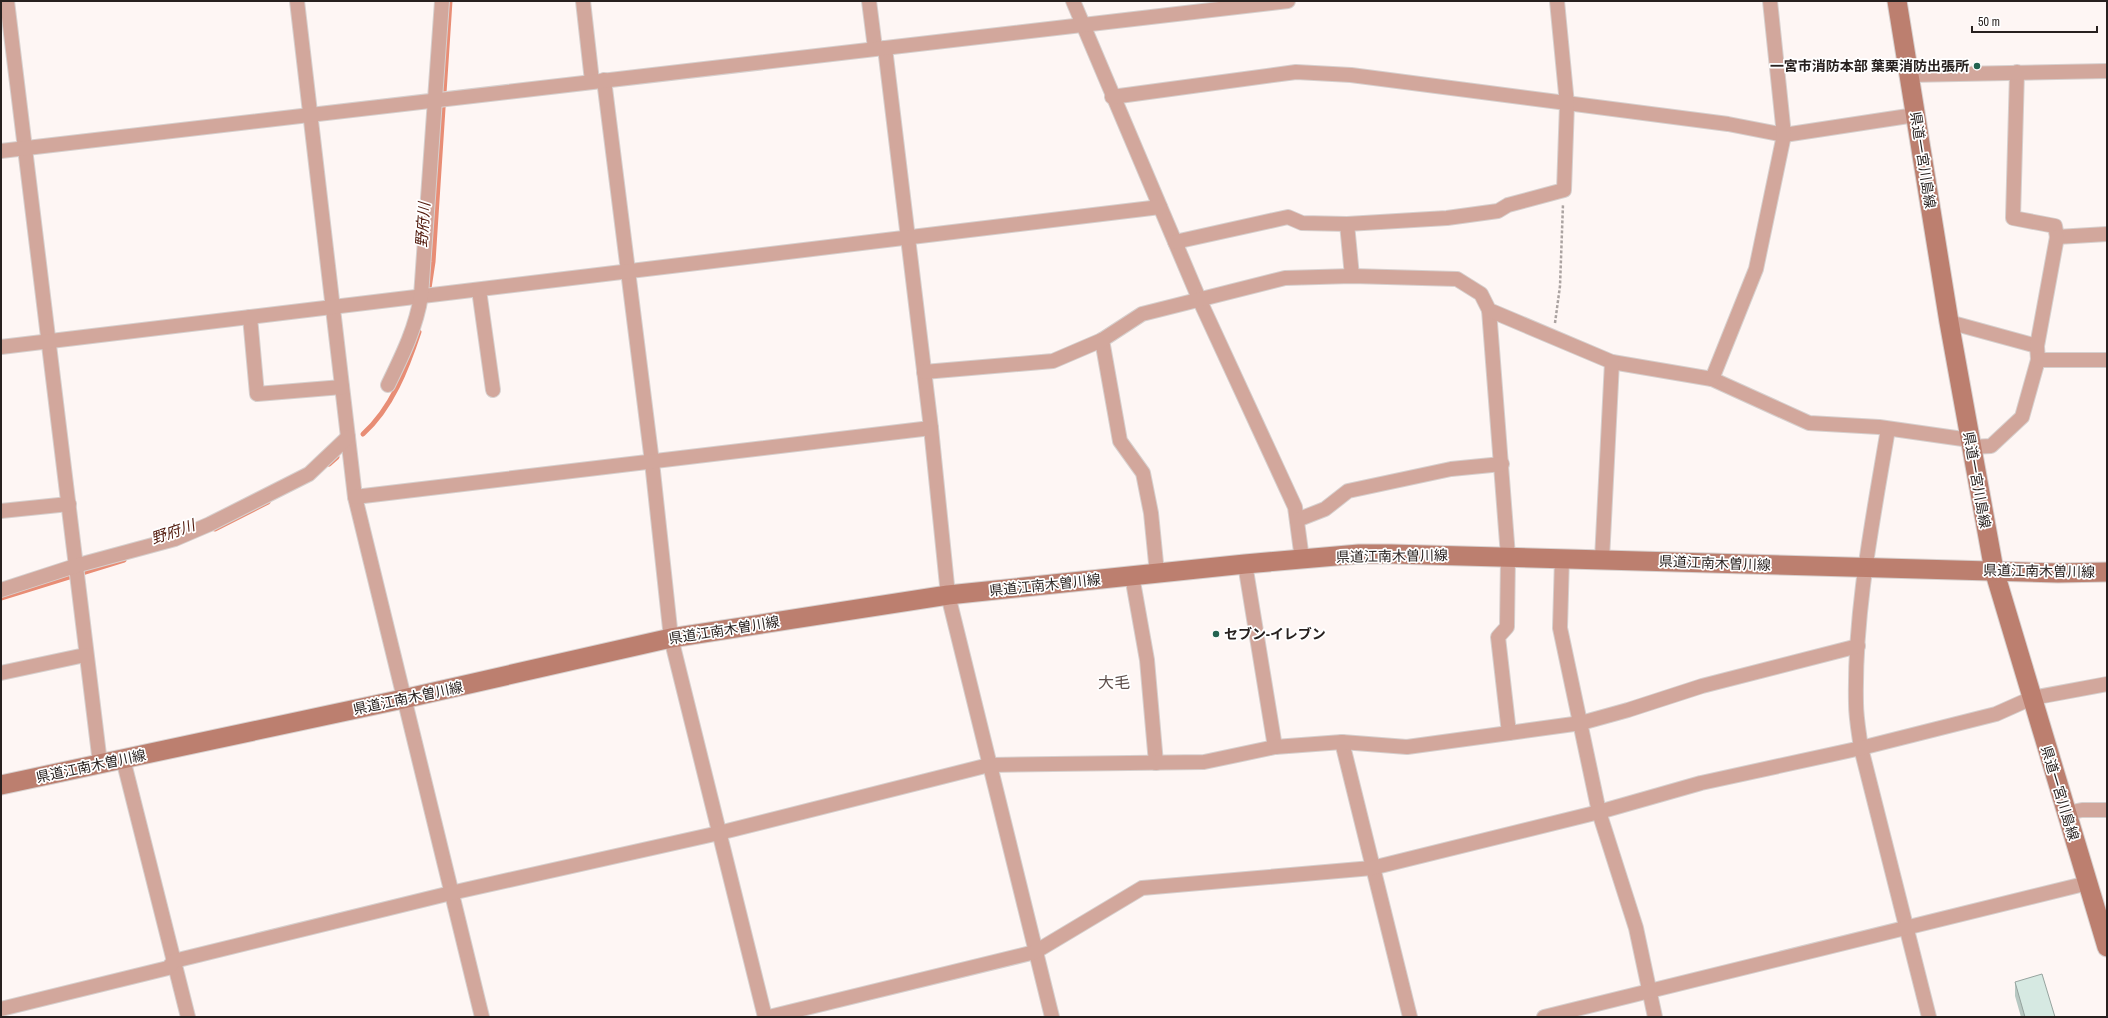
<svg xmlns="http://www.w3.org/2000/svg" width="2108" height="1018" viewBox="0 0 2108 1018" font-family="'Archivo Narrow','Noto Sans JP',sans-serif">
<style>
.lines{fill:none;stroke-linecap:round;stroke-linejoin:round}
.stream{stroke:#e88d75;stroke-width:5}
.street-casing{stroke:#d7d0ce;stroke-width:16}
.secondary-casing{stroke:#d7d0ce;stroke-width:21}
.path{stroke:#aba3a1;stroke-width:2.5;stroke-dasharray:3 2;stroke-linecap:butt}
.street{stroke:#d2a79c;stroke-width:14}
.secondary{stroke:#bc7f6f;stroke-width:19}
.wall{fill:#b8c8c2}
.building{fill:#d6e9e2;stroke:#96a39e}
.poi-dot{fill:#236350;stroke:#fff;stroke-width:1.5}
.labels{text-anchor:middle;stroke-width:3.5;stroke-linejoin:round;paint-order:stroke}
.poi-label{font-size:14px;font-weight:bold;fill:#28211f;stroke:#fff;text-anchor:end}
.street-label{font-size:14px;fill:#28211f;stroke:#fff}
.water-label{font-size:15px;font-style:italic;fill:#51180a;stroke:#fff}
.quarter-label{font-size:16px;fill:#5e4f4b;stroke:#fff}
</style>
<rect width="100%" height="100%" fill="#fef6f4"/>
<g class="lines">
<g class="stream">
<polyline points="428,295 433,262 450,1"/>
<path d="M363 434C392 408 407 368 419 332"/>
<polyline points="329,464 337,457"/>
<polyline points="215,529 268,502"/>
<polyline points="1,598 124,560"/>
</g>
<defs>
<g id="street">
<polyline points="7,1 100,763"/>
<polyline points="297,1 355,497 482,1017"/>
<polyline points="583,1 592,81"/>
<polyline points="869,1 875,48"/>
<polyline points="1073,1 1200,301 1295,507 1302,559"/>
<polyline points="885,48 931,428 948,595 1052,1017"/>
<polyline points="2017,72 2013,218 2055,226 2057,237 2107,234"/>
<polyline points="1909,75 2107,71"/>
<polyline points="604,80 652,462 671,638 765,1017"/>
<polyline points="1112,97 1296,72 1351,75 1728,124 1784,135 1915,115"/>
<polyline points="1,151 1288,1"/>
<polyline points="1347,224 1352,276"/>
<polyline points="1175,242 1288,217 1302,223 1347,224 1447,218 1498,211 1508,205 1564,190 1567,104 1557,1"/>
<polyline points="479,290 493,390"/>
<polyline points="1489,310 1508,556 1507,627 1498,637 1509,733"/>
<polyline points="250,317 257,394 342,387"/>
<polyline points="1949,322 2037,346"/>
<polyline points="1102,340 1120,441 1143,473 1151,513 1157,573"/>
<polyline points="1,347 1160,207"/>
<polyline points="2038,360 2037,346 2057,237"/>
<polyline points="924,372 1053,361 1102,340 1142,314 1285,278 1352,276 1457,279 1481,294 1489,310 1612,362 1712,379 1809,423 1879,427 1970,440"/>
<polyline points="1712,379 1756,269 1784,135 1770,1"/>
<path d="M388 385C402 356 416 328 421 296L442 1"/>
<path d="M1888 429C1873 519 1854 612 1856 703 1856 718 1859 733 1861 748L1929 1017"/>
<polyline points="1971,447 1991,446 2022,417 2038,360 2107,360"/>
<polyline points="355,497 931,428"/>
<polyline points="1,511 69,504"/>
<polyline points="1297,520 1325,509 1348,491 1451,469 1502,464"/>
<polyline points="1562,558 1560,628 1599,812 1636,928 1655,1017"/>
<polyline points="1602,559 1612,362"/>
<polyline points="1245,564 1275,747"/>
<polyline points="1132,576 1147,660 1156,763"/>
<polyline points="1,590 75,566 175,539 210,524 309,474 348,437"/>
<polyline points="1,673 85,655"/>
<polyline points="1342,742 1410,1017"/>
<polyline points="123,759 188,1017"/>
<polyline points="2067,813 2082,810 2107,810"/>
<polyline points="1,1009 168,968 174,961 451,893 719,833 989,765 1204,762 1275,747 1342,742 1407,747 1509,733 1581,723 1628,710 1702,686 1858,646"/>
<polyline points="769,1017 1035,952 1142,888 1372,868 1599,812 1701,783 1861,748 1996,714 2032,698 2107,684"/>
<polyline points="1544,1017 2088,883"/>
</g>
<g id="secondary">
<polyline points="1897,1 1949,322 1994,570 2107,947"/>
<polyline points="1,785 403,699 671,638 948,595 1245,564 1359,554 1391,554 2058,573 2107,572"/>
</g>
</defs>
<use href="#street" class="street-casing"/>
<use href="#secondary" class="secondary-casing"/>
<polyline class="path" points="1555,323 1560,286 1563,204"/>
<use href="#street" class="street"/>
<use href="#secondary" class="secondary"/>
</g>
<polygon class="wall" points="2015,982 2055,1017 2021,1017 2015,996"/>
<polygon class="building" points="2042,974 2055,1017 2025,1017 2015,982"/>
<g class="poi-dot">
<circle cx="1977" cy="66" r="4"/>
<circle cx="1216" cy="634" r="4"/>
</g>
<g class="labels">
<g class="poi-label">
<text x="1969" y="71">一宮市消防本部 葉栗消防出張所</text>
<text x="1224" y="639" text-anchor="start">セブン-イレブン</text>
</g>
<g class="street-label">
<text transform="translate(1923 160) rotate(81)" y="5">県道一宮川島線</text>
<text transform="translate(1977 480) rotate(80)" y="5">県道一宮川島線</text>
<text transform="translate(1392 556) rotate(-1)" y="5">県道江南木曽川線</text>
<text transform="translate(1715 563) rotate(2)" y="5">県道江南木曽川線</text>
<text transform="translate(2039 571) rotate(1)" y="5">県道江南木曽川線</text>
<text transform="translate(1045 585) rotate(-6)" y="5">県道江南木曽川線</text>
<text transform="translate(724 630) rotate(-9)" y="5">県道江南木曽川線</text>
<text transform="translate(408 698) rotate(-12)" y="5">県道江南木曽川線</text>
<text transform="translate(91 766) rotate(-12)" y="5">県道江南木曽川線</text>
<text transform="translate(2060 793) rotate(73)" y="5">県道一宮川島線</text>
</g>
<g class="water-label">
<text transform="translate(423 225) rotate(-86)" y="5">野府川</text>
<text transform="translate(173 532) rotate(-19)" y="5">野府川</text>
</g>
<g class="quarter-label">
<text x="1114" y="688">大毛</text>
</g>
</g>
<rect width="2108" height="1018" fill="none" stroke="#28211f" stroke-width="4"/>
<path d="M1972 26v6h125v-6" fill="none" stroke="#28211f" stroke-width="2"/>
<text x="1978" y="26" font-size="12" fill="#28211f" stroke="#ffffff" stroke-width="3" paint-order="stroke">50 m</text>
</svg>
